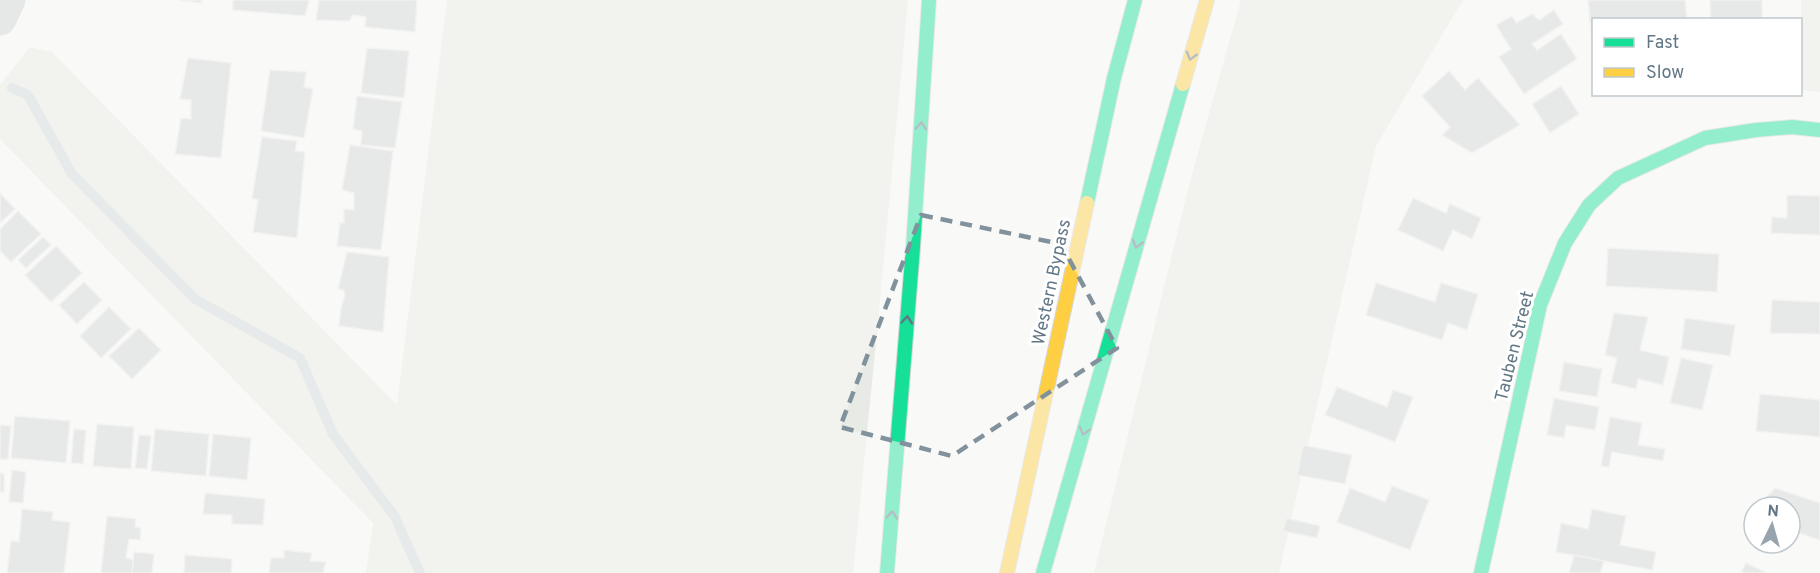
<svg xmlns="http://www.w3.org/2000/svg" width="1820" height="573" viewBox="0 0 1820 573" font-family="Overpass,sans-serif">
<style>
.green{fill:#e8ebe5}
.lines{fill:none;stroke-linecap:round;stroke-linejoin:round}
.stream{stroke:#cfd8db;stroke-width:10}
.building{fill:#d1d3d4;stroke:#e8e8e8;stroke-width:1.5}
.fast-casing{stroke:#d5d6d7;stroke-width:16}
.slow-casing{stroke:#d5d6d7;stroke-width:16}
.street{stroke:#cfd1d2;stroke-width:33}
.fast{stroke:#16e098;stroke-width:14}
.slow{stroke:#ffcf43;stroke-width:14}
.oneway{stroke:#627785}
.marked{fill:none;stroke:#82929d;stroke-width:4.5;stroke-dasharray:12 8;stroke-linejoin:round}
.labels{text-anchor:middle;stroke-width:6;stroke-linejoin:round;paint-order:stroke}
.street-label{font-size:18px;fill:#627785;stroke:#fff}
</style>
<rect width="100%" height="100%" fill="#f9f9f8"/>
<g class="green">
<polygon points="447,0 908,0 879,312 853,573 366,573 373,523 0,139 0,85 30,47 52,52 397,405"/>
<polygon points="1241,0 1463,0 1376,146 1279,573 1094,573 1190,181"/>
<polygon points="1801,0 1820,0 1820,92 1802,90"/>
</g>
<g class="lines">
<polyline class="stream" points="12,88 28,95 72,174 195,299 300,358 333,434 395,517 420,573"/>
</g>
<g class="building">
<polygon points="178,0 202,0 201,3"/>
<polygon points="233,0 309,0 305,16 233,10"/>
<polygon points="319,0 417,0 415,32 365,27 366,17 353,15 349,21 316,20"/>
<polygon points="1588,0 1685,0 1687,20 1594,20 1592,41"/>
<polygon points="1710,0 1762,0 1762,20 1711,20"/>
<polygon points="1554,10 1563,24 1532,44 1537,50 1561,34 1577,59 1524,94 1499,57 1511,49 1496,25 1512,16 1516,23 1532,14 1539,20"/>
<polygon points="367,48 409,51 404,98 361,93"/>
<polygon points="188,58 231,63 221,158 175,154 181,118 191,119 191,100 180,99"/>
<polygon points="270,70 306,72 304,87 313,89 304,138 261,131"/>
<polygon points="1449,71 1465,90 1478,78 1520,125 1472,153 1442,135 1450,127 1422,96"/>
<polygon points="1561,86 1579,114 1550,133 1532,104"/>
<polygon points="357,96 402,102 395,148 361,145 362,131 353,129"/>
<polygon points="262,137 297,141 295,151 305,152 297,238 253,232 258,200 252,198"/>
<polygon points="350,145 393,151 381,250 337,246 340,223 344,223 344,209 354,210 354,193 342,190"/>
<polygon points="0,193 15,209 0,223"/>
<polygon points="1787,195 1820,196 1820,235 1771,233 1772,217 1787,218"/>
<polygon points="1413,198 1446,213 1450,204 1481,218 1472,239 1453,230 1443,251 1398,230"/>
<polygon points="18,211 41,234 11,262 0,251 0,229"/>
<polygon points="43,237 51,245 26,268 18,260"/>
<polygon points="56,246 82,273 51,302 25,275"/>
<polygon points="1608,248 1719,254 1717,292 1606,286"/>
<polygon points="347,252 389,257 383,332 339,326 341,308 345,295 344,290 338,289"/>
<polygon points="84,282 102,300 77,324 59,305"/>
<polygon points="1376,283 1435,302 1441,283 1478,294 1467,330 1448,323 1442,340 1366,315"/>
<polygon points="1772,300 1820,302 1820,334 1770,333"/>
<polygon points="109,307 131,329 101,358 80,336"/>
<polygon points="1614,313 1648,317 1640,350 1669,357 1663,385 1638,379 1636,389 1611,383 1617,358 1605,355"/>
<polygon points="1685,318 1735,325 1730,356 1681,349"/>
<polygon points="139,328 161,350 132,379 109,356"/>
<polygon points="1681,358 1713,365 1702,410 1670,403"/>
<polygon points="1564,362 1602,369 1597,397 1559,391"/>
<polygon points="1337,387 1387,407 1393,390 1413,397 1395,442 1325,415"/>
<polygon points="1760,394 1820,400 1820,437 1756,431"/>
<polygon points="1554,398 1599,407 1595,430 1566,425 1564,438 1547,435"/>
<polygon points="15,416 70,421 66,463 11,458"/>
<polygon points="1610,417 1642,423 1638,445 1665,449 1663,461 1612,452 1609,467 1601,466"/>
<polygon points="97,424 134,427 131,469 93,466"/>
<polygon points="0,425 11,426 8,459 0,459"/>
<polygon points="74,429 86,430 83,464 71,463"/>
<polygon points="155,429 209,434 206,476 151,471"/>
<polygon points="213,434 251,438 247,480 209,476"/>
<polygon points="139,435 151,436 147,469 135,468"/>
<polygon points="1303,445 1352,455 1345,484 1297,475"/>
<polygon points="12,470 26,472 23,503 9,502"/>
<polygon points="0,473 4,474 4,492 0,492"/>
<polygon points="1392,486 1429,500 1410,550 1337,522 1350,488 1385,502"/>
<polygon points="1775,488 1820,503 1820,540 1790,530 1790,507 1758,507"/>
<polygon points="205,493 265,499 263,525 232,524 232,515 203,514"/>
<polygon points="22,509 53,512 52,520 70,522 64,573 7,573 11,541 19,542"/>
<polygon points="1592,509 1626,516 1620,545 1656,552 1652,570 1556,552 1561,523 1588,529"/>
<polygon points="107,516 136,519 135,527 141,528 140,540 129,539 126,558 139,561 138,573 101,573"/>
<polygon points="1286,518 1320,526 1317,538 1283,531"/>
<polygon points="284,550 312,553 310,561 326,562 323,573 269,573 271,558 284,558"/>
<polygon points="134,552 154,554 152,573 132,573"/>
<polygon points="185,555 232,559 231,573 184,573"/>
<polygon points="1574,555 1604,561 1600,573 1569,573"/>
<polygon points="1746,563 1767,573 1741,573"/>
</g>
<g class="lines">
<defs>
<g id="fast">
<polyline points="1087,203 1114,78 1135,0"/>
<polyline points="887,573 913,247 929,0"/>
<polyline points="1043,573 1183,84"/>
<polyline points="1481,573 1540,305 1565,243 1589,205 1618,178 1705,138 1756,130 1792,127 1820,130"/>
</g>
<g id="slow">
<polyline points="1183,84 1207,0"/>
<polyline points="1007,573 1087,203"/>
</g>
</defs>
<use href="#fast" class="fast-casing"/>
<use href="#slow" class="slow-casing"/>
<polyline class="street" points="0,19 9,0"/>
<use href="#fast" class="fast"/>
<use href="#slow" class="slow"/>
</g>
<defs><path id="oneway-chevron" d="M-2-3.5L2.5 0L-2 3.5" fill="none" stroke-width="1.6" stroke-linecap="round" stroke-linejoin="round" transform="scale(1.5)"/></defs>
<g class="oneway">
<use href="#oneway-chevron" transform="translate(1191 56) rotate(106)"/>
<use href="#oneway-chevron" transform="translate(921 126) rotate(-86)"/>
<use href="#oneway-chevron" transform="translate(1137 244) rotate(106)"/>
<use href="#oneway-chevron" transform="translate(907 320) rotate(-85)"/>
<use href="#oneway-chevron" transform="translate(1084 431) rotate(106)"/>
<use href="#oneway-chevron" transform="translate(892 515) rotate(-85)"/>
</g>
<path d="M0 0H1820V573H0ZM921 215 1061 244 1117 348 952 456 840 427Z" fill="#f9f9f8" fill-opacity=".55" fill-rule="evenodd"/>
<path class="marked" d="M921 215 1061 244 1117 348 952 456 840 427Z"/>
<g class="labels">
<g class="street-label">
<text transform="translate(1051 282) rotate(-78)" y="6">Western Bypass</text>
<text transform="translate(1514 346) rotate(-76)" y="6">Tauben Street</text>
</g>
</g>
<rect x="1592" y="18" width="210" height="78" fill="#ffffff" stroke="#c0c9ce" stroke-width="1.5"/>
<rect x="1604" y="38" width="30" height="9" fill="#16e098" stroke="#c0c9ce" stroke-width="1.5"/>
<text x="1646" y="48" font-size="18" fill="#627785">Fast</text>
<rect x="1604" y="68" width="30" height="9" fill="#ffcf43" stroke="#c0c9ce" stroke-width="1.5"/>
<text x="1646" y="78" font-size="18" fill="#627785">Slow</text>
<g transform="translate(1772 525) rotate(5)"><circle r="28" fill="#ffffff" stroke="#c0c9ce" stroke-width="1.5"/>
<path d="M0-4.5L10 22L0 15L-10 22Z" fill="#97a4ad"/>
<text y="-9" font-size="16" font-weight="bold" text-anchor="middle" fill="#627785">N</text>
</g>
</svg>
